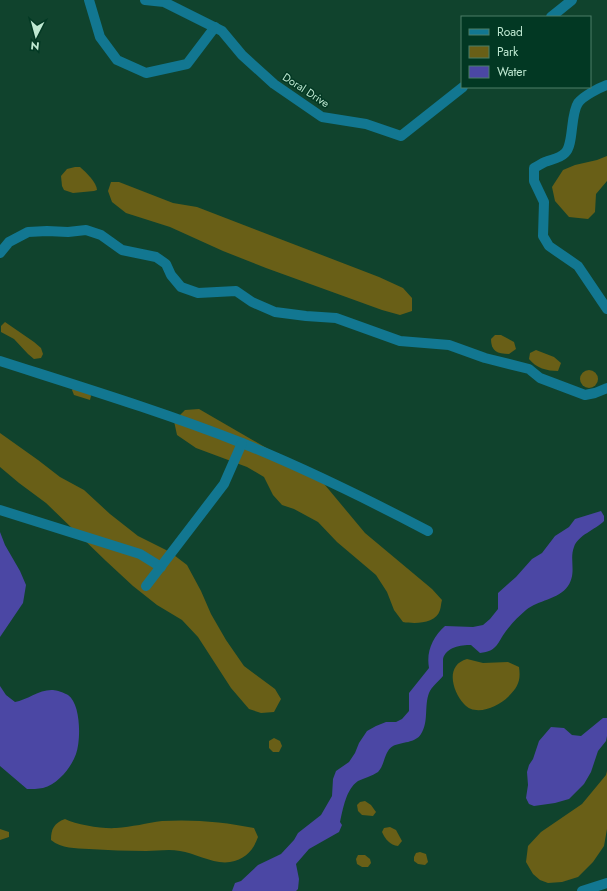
<svg xmlns="http://www.w3.org/2000/svg" width="607" height="891" viewBox="0 0 607 891" font-family="Jost,sans-serif">
<style>
.green{fill:#695f17}
.water{fill:#4b47a4}
.lines{fill:none;stroke-linecap:round;stroke-linejoin:round}
.minor{stroke:#127791;stroke-width:10}
.labels{text-anchor:middle;stroke-width:3;stroke-linejoin:round;paint-order:stroke}
.street-label{font-size:11px;fill:#bee8d1;stroke:#023823}
</style>
<rect width="100%" height="100%" fill="#10432d"/>
<g class="green">
<polygon points="607,156 607,181 596,194 595,212 588,219 569,217 555,201 552,187 563,170 575,165 597,160"/>
<path d="M75 167H80C86 172 97 183 97 190L94 191 73 193 64 190 62 186 61 176 67 169Z"/>
<polygon points="111,182 119,182 173,203 197,207 379,277 403,288 412,298 412,311 400,315 382,310 266,268 223,251 170,227 126,213 112,202 108,191"/>
<polygon points="5,322 34,342 41,348 43,354 41,358 34,359 28,354 14,339 1,332 1,326"/>
<path d="M495 335H501L514 342 516 349 509 354C497 354 491 351 491 339Z"/>
<path d="M536 350 554 357 561 363 558 371C547 371 536 368 529 359L530 353Z"/>
<circle cx="589" cy="379" r="9"/>
<polygon points="74,386 90,393 91,396 90,400 74,395 72,390"/>
<path d="M199 409 320 479 365 533 432 589 442 600C441 603 441 607 440 610 436 624 415 624 403 622L394 610 387 592 376 575 337 542 318 522 294 509 282 505 273 495 264 477 247 467 196 448 177 435 174 421 185 410Z"/>
<polygon points="0,433 38,460 60,477 84,490 110,514 138,536 170,552 187,565 201,591 211,614 226,640 244,666 275,689 281,699 274,712 261,713 249,709 231,688 198,637 182,620 157,605 133,586 106,561 46,503 19,483 0,467"/>
<path d="M467 659 483 663 508 662 519 667C521 681 518 687 508 697 498 707 475 717 464 704 452 691 445 665 467 659Z"/>
<polygon points="274,738 280,741 282,746 279,752 273,752 269,748 269,741"/>
<polygon points="607,771 607,829 604,846 593,862 578,877 562,882 548,883 540,880 533,874 526,862 528,846 541,832 582,804 606,775"/>
<polygon points="365,801 371,805 376,812 373,816 362,815 358,811 357,805 360,802"/>
<path d="M65 819C77 825 103 829 116 828 132 827 147 823 162 821 193 819 225 822 254 828L258 837C253 851 245 859 230 862 215 865 195 853 180 851 169 849 157 851 146 851 127 851 108 850 89 849 75 848 62 849 51 840 51 829 54 823 65 819Z"/>
<path d="M390 827 396 830 402 841 398 846C390 845 385 839 382 832L384 828Z"/>
<polygon points="0,829 9,832 9,837 0,840"/>
<polygon points="420,852 426,854 428,862 425,865 418,864 414,861 414,857 416,853"/>
<polygon points="358,855 365,855 370,859 371,863 368,867 362,867 357,864 356,859"/>
</g>
<g class="water">
<path d="M601 511 604 516V521C595 530 578 535 574 547 569 560 577 572 568 586 558 600 538 600 526 610 519 616 512 623 506 631 497 643 498 651 480 653L471 645C461 645 446 647 443 659 443 664 443 670 443 676 438 682 432 686 429 693 424 706 429 722 421 734 416 743 401 742 393 746 384 751 385 765 378 772 372 776 364 778 358 781 346 789 343 809 340 822L342 825 339 832 309 849 296 864 299 879 298 889 296 891H232L235 883 241 881 258 865 281 854 294 840 298 833 321 815 332 796 333 779 336 771 349 762 355 753 359 743 367 731 376 726 386 722H396L402 719 409 711V693L429 668C426 651 433 637 445 626L473 627 483 625 490 619 498 609V593L516 577 532 559 542 553 555 536 569 527 575 519Z"/>
<polygon points="0,532 5,545 20,571 26,585 23,603 0,637"/>
<path d="M0 686 6 695 15 702C27 700 40 689 53 690 56 690 65 693 68 695 81 704 81 740 76 754 71 768 58 784 43 788 38 789 32 789 27 789L0 766Z"/>
<polygon points="603,718 607,718 607,736 606,741 598,751 591,772 584,784 569,799 555,803 534,806 529,804 526,798 528,785 527,772 529,765 533,759 539,741 551,727 564,728 572,735 581,736"/>
</g>
<g class="lines">
<g class="minor">
<polyline points="89,0 100,37 117,60 146,73 187,64 215,27"/>
<polyline points="145,0 164,2 222,31 242,55 274,84 322,117 366,124 401,136 463,87"/>
<polyline points="551,17 572,0"/>
<path d="M607 85C599 88 583 96 578 103 570 115 574 145 565 153 559 159 552 159 545 162 542 163 538 166 534 168V181L544 202 543 236 549 246 578 266 607 309"/>
<polyline points="0,253 9,242 28,232 47,231 68,232 86,230 101,235 122,250 156,257 166,264 171,275 181,287 198,293 236,291 252,302 275,312 306,316 336,318 400,341 449,345 485,358 529,369 540,378 585,395 595,393 607,388"/>
<path d="M0 361C81 387 163 412 242 443 306 469 367 499 428 531"/>
<polyline points="0,510 140,554 161,567"/>
<polyline points="146,586 224,484 242,443"/>
<polyline points="582,891 607,883"/>
</g>
</g>
<g class="labels">
<g class="street-label">
<text transform="translate(306 90) rotate(33)" y="4">Doral Drive</text>
</g>
</g>
<rect x="461" y="16" width="130" height="72" fill="#023823" stroke="#4d7e69"/>
<rect x="469" y="29" width="20" height="6" fill="#127791" stroke="#4d7e69"/>
<text x="497" y="36" font-size="12" fill="#bee8d1">Road</text>
<rect x="469" y="46" width="20" height="12" fill="#695f17" stroke="#4d7e69"/>
<text x="497" y="56" font-size="12" fill="#bee8d1">Park</text>
<rect x="469" y="66" width="20" height="12" fill="#4b47a4" stroke="#4d7e69"/>
<text x="497" y="76" font-size="12" fill="#bee8d1">Water</text>
<g transform="translate(36 36) rotate(186)" stroke="#023823" stroke-width="3" paint-order="stroke">
<path d="M0-3L7 15L0 10L-7 15Z" fill="#bee8d1"/>
<text y="-6" font-size="11" font-weight="bold" text-anchor="middle" fill="#bee8d1">N</text>
</g>
</svg>
